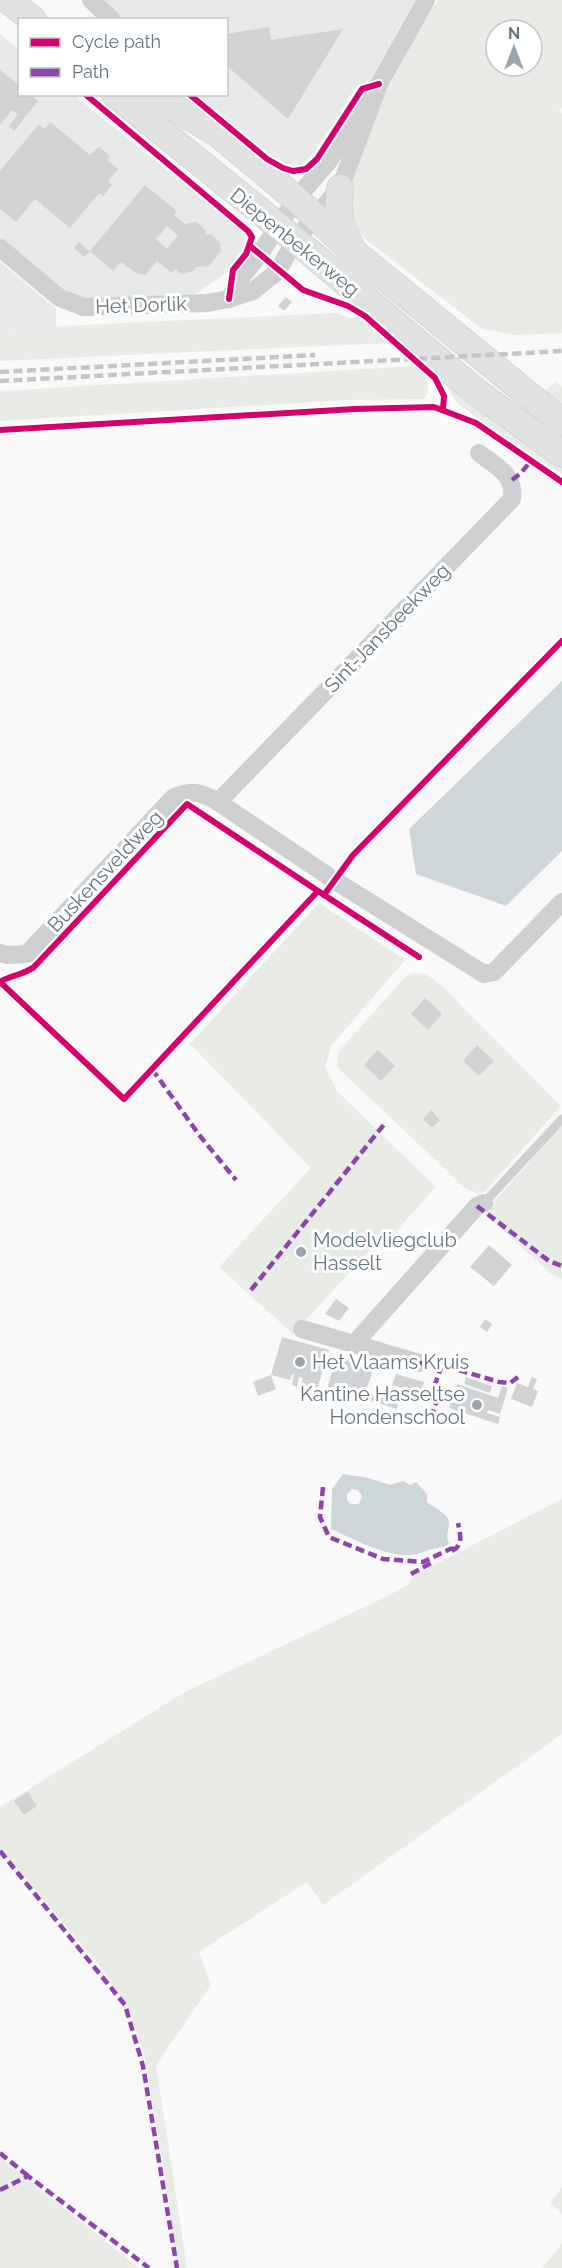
<svg xmlns="http://www.w3.org/2000/svg" width="562" height="2268" viewBox="0 0 562 2268" font-family="Raleway,sans-serif">
<style>
.built{fill:#e8e9e9}
.green{fill:#e8ebe6;fill-rule:evenodd}
.water{fill:#ced6d9;fill-rule:evenodd}
.building{fill:#d0d2d3;fill-rule:evenodd}
.lines{fill:none;stroke-linecap:round;stroke-linejoin:round}
.secondary-casing{stroke:#d5d6d7;stroke-width:28}
.lane{stroke:#cecfd0;stroke-width:9}
.street{stroke:#cecfd0;stroke-width:18}
.secondary{stroke:#e1e2e2;stroke-width:26}
.rail{stroke:#c3c5c6;stroke-width:4.5;stroke-dasharray:9 4.5;stroke-linecap:butt}
.quiet{stroke:#8e44ad;stroke-width:4.5;stroke-dasharray:9 4.5;stroke-linecap:butt}
.cycleway-casing{stroke:#fff;stroke-width:10}
.cycleway{stroke:#d6006c;stroke-width:6}
.poi-dot{fill:#99a4ac;stroke:#fff;stroke-width:2}
.labels{text-anchor:middle;stroke-width:6;stroke-linejoin:round;paint-order:stroke}
.street-label{font-size:20px;fill:#657683;stroke:#fff}
.poi-label{font-size:20px;fill:#657683;stroke:#fff;text-anchor:start}
</style>
<rect width="100%" height="100%" fill="#f9f9f9"/>
<g class="built">
<polygon points="97,0 415,0 369,82 356,87 313,154 301,165 287,164 271,155 196,95 226,94 226,20 118,19"/>
<polygon points="0,34 19,50 20,94 74,95 241,230 246,239 243,247 226,273 194,295 94,299 75,298 0,238"/>
<polygon points="0,262 56,309 56,327 0,329"/>
</g>
<g class="green">
<path d="M438 0H562V108L559 109 562 114V333L516 335 482 329 368 241 347 219 348 191 384 95 421 26ZM496 30H532V66H496Z"/>
<polygon points="336,313 353,319 357,316 388,343 0,361 0,329"/>
<polygon points="415,366 427,376 428,393 424,399 347,400 0,421 0,391"/>
<polygon points="442,379 562,460 562,474 492,429 458,404"/>
<polygon points="555,382 562,387 562,410 541,396"/>
<polygon points="319,903 405,960 331,1046 325,1067 337,1091 436,1187 390,1238 383,1236 293,1334 219,1267 310,1169 310,1167 190,1044"/>
<polygon points="415,973 426,974 441,985 561,1106 485,1191 478,1194 465,1188 337,1067 338,1052 407,975"/>
<polygon points="562,1125 562,1279 551,1274 484,1213"/>
<polygon points="562,1499 562,1734 323,1905 307,1882 199,1952 211,1985 156,2065 187,2268 177,2268 166,2182 144,2053 128,2007 100,1966 0,1848 0,1807 185,1692 390,1595 409,1584 413,1576"/>
<polygon points="0,2157 139,2268 0,2268"/>
<polygon points="562,2187 562,2214 550,2203"/>
<polygon points="562,2243 562,2268 543,2268"/>
</g>
<g class="water">
<polygon points="562,681 562,851 506,906 416,874 409,829"/>
<path d="M343 1474 369 1478 390 1485 403 1481 410 1485 416 1482 427 1494V1502C433 1507 450 1515 449 1523 449 1533 445 1533 449 1544 441 1549 434 1548 426 1551 396 1564 359 1541 331 1529L332 1489ZM352 1489 358 1490 362 1496 359 1504H351L347 1500V1494Z"/>
</g>
<g class="building">
<polygon points="269,27 271,40 343,29 288,119 226,65 226,34"/>
<polygon points="0,70 20,86 20,94 30,94 38,101 14,131 9,126 18,114 12,110 0,125"/>
<polygon points="50,122 90,155 99,147 110,156 107,160 118,169 108,181 112,185 103,196 99,193 70,228 35,199 16,222 0,209 0,171 39,124 45,129"/>
<path d="M145 185 177 211 174 215 185 224 196 222 206 230V235L211 234 220 243 221 251 209 266 196 267 193 271 181 274 175 269 172 273 157 261 145 275 136 273 121 262 113 271 90 251ZM167 226 178 235 167 249 156 239Z"/>
<polygon points="79,242 90,252 84,257 74,248"/>
<polygon points="286,297 292,302 284,311 278,306"/>
<polygon points="425,998 442,1014 428,1030 411,1014"/>
<polygon points="477,1045 494,1061 479,1076 463,1061"/>
<polygon points="378,1050 395,1066 381,1081 364,1065"/>
<polygon points="431,1110 440,1120 432,1128 423,1119"/>
<polygon points="489,1245 512,1265 494,1286 470,1267"/>
<polygon points="336,1299 349,1308 339,1321 325,1314"/>
<polygon points="485,1319 492,1324 487,1332 480,1327"/>
<polygon points="282,1337 329,1350 317,1390 301,1386 303,1378 299,1377 297,1387 292,1385 294,1375 292,1374 290,1380 271,1375"/>
<polygon points="336,1357 374,1367 362,1402 326,1393"/>
<polygon points="396,1374 424,1382 419,1397 405,1393 406,1389 392,1385"/>
<polygon points="271,1375 276,1389 258,1396 253,1382"/>
<polygon points="466,1377 492,1386 490,1393 464,1384"/>
<polygon points="532,1377 537,1379 533,1389 538,1391 532,1407 511,1399 517,1383 528,1387"/>
<polygon points="457,1384 498,1398 502,1386 508,1388 500,1414 488,1410 487,1413 500,1417 498,1424 449,1408"/>
<polygon points="369,1394 398,1403 397,1409 368,1400"/>
<polygon points="28,1792 37,1806 24,1815 14,1801"/>
</g>
<g class="lines">
<defs>
<g id="secondary">
<polyline points="8,0 33,20"/>
<polyline points="115,94 277,225 478,393 562,454"/>
<polyline points="151,94 217,133 296,199 356,254 562,422"/>
<path d="M340 188C337 213 339 225 351 246"/>
</g>
</defs>
<use href="#secondary" class="secondary-casing"/>
<polyline class="lane" points="484,1203 562,1119"/>
<g class="street">
<polyline points="91,0 112,20"/>
<polyline points="0,248 60,298 84,307 207,303 229,299 253,291 278,271 295,240 340,188 379,84"/>
<polyline points="229,299 243,275 259,255 296,199 328,162 379,84 426,0"/>
<path d="M218 802 512 499C515 474 497 467 479 453"/>
<path d="M0 953 7 955 27 954 173 798C191 789 201 792 218 802L334 880 484 974 494 972 562 902"/>
<polyline points="302,1329 354,1344"/>
<polyline points="419,1363 354,1344 477,1206 484,1203"/>
</g>
<use href="#secondary" class="secondary"/>
<g class="rail">
<polyline points="0,372 315,355"/>
<polyline points="0,381 562,351"/>
</g>
<g class="quiet">
<polyline points="512,480 521,473 530,462"/>
<polyline points="152,1069 200,1136 236,1180"/>
<polyline points="477,1206 549,1261 562,1266"/>
<polyline points="251,1290 386,1122"/>
<polyline points="419,1363 442,1365 499,1382 510,1383 521,1375"/>
<polyline points="442,1365 431,1395 451,1401"/>
<polyline points="431,1418 438,1397"/>
<polyline points="323,1487 320,1517 329,1537 383,1559 423,1562 450,1549 457,1548"/>
<path d="M452 1551C464 1545 460 1534 458 1523"/>
<polyline points="411,1574 431,1563"/>
<polyline points="0,1851 125,2005 143,2066 177,2268"/>
<polyline points="0,2153 28,2176"/>
<polyline points="0,2190 28,2176 149,2268"/>
</g>
<defs>
<g id="cycleway">
<polyline points="85,94 248,231 252,237 246,254 233,270 229,299"/>
<polyline points="189,94 267,159 283,168 293,171 306,169 317,159 362,89 379,84"/>
<polyline points="250,246 303,290 348,306 365,316 435,378 444,396 443,409"/>
<polyline points="0,430 355,409 434,407 476,423 562,482"/>
<path d="M318 891 187 804 34 967C23 975 11 975 0 982L124 1099 318 891 324 895 353 855 562 641"/>
<polyline points="324,895 419,957"/>
</g>
</defs>
<use href="#cycleway" class="cycleway-casing"/>
<use href="#cycleway" class="cycleway"/>
</g>
<g class="poi-dot">
<circle cx="301" cy="1252" r="6"/>
<circle cx="300" cy="1362" r="6"/>
<circle cx="477" cy="1405" r="6"/>
</g>
<g class="labels">
<g class="street-label">
<text transform="translate(295 242) rotate(39)" y="7">Diepenbekerweg</text>
<text transform="translate(141 305) rotate(-2)" y="7">Het Dorlik</text>
<text transform="translate(387 628) rotate(-46)" y="7">Sint-Jansbeekweg</text>
<text transform="translate(105 871) rotate(-47)" y="7">Buskensveldweg</text>
</g>
<g class="poi-label">
<text x="313" y="1247">Modelvliegclub<tspan x="313" dy="23">Hasselt</tspan></text>
<text x="312" y="1369">Het Vlaams Kruis</text>
<text x="465" y="1401" text-anchor="end">Kantine Hasseltse<tspan x="465" dy="23">Hondenschool</tspan></text>
</g>
</g>
<rect x="18" y="18" width="210" height="78" fill="#ffffff" stroke="#c1c8cd" stroke-width="1.5"/>
<rect x="30" y="38" width="30" height="9" fill="#d6006c" stroke="#c1c8cd" stroke-width="1.5"/>
<text x="72" y="48" font-size="18" fill="#657683">Cycle path</text>
<rect x="30" y="68" width="30" height="9" fill="#8e44ad" stroke="#c1c8cd" stroke-width="1.5"/>
<text x="72" y="78" font-size="18" fill="#657683">Path</text>
<g transform="translate(514 48)"><circle r="28" fill="#ffffff" stroke="#c1c8cd" stroke-width="1.5"/>
<path d="M0-4.5L10 22L0 15L-10 22Z" fill="#99a4ac"/>
<text y="-9" font-size="16" font-weight="bold" text-anchor="middle" fill="#657683">N</text>
</g>
</svg>
